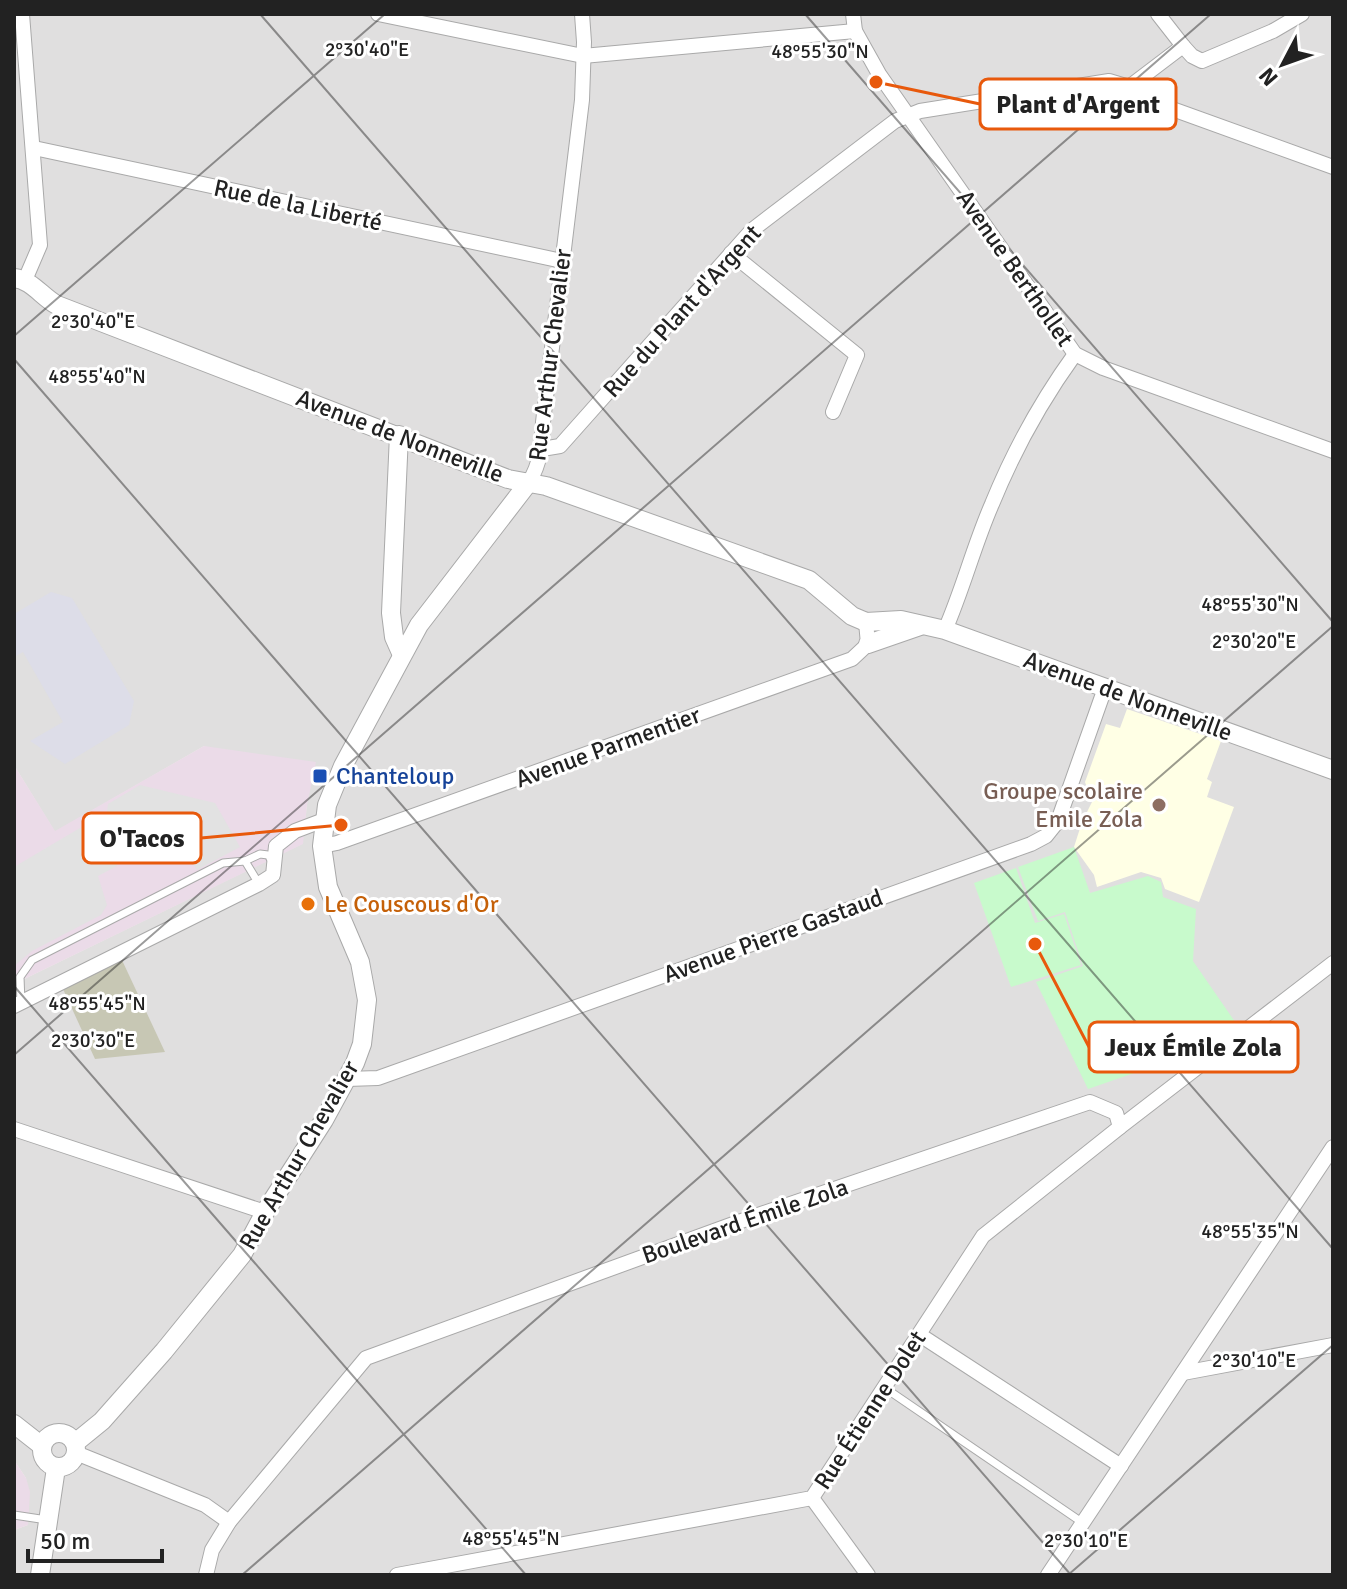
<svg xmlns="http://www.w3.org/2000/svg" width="1347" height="1589" viewBox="0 0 1347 1589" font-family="Signika,sans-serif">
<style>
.residential{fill:#e0dfdf}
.industrial{fill:#ebdbe8}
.education{fill:#ffffe5}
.construction{fill:#c7c7b4}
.park{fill:#c8facc}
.parking{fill:#e2e2e2}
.plaza{fill:#dddde8}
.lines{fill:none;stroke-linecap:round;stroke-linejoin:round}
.service-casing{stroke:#a9a9a9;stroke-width:9}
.minor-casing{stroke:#a9a9a9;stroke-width:16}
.tertiary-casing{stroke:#a9a9a9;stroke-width:20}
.service{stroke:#fff;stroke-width:7}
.minor{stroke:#fff;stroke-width:14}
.tertiary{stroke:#fff;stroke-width:18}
.ticks{fill:none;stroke:#222;stroke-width:2;stroke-opacity:0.45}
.transit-dot{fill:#1a4fb4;stroke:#fff;stroke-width:3}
.education-dot{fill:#8d6e63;stroke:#fff;stroke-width:3}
.food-dot{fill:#e8710a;stroke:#fff;stroke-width:3}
.labels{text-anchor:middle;stroke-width:6;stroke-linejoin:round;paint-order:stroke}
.street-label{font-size:24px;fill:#222;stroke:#fff}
.transit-label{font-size:24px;fill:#164399;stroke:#fff;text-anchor:start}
.education-label{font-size:24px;fill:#785e54;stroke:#fff;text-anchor:end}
.food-label{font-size:24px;fill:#c56008;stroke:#fff;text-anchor:start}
.ticks-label{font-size:20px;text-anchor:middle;fill:#222;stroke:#fff;stroke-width:6;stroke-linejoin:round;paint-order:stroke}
.leader{fill:none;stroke:#e8590c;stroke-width:3}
.callout-dot{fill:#e8590c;stroke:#fff;stroke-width:3}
.callout{fill:#fff;stroke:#e8590c;stroke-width:3}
.callout-label{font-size:26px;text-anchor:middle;font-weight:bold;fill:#222}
</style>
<rect width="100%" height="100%" fill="#f2efe9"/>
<polygon class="residential" points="14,14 1333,14 1333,1575 14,1575 14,1530 28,1525 26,1478 14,1460 14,984 302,844 307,805 204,746 55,832 14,765"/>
<g class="industrial">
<polygon points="204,746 316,762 307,805 303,844 14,984 14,765 55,831"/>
<polygon points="14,1460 26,1478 30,1492 28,1525 14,1530"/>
</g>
<polygon class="education" points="1127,709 1221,741 1207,779 1212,782 1207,797 1234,807 1199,902 1165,889 1161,878 1141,872 1097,887 1094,875 1074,847 1082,822 1092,802 1085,782 1106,724 1120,728"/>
<polygon class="construction" points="121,958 165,1052 95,1059 63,989"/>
<g class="park">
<polygon points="1074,847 1090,893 1148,876 1161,882 1163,897 1196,909 1193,961 1240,1029 1218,1044 1088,1089 1036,982 1083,966 1065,912 1038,921 1018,867"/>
<polygon points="1016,868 1035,923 1064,914 1081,965 1011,987 974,883"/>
</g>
<polygon class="parking" points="140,785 215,803 240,847 197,870 170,827 117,858 117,866 98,876 107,905 101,915 32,951 14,966 14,867 107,812 108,804"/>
<polygon class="plaza" points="51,592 72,598 134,701 129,725 65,764 30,741 63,722 23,652 14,657 14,614"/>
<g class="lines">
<defs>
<g id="service">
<polyline points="245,861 260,854 268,855 273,863"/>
<polyline points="21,1003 20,977 32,960 223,863 245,861 259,884"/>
<polyline points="885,1388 1083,1523"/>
<polyline points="14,1515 47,1520"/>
</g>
<g id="minor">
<polyline points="22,14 40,245 25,280"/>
<polyline points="378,14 583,56 855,31"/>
<polyline points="853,14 855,31 879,74 1075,354 1103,368 1333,451"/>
<polyline points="1158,14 1183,46"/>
<polyline points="1129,87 1164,106 1333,167"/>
<polyline points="34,148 562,261"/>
<polyline points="731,253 857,355 833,412"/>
<polyline points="542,449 560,446 752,230 895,121 920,111 1109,81 1129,87 1183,46 1192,56 1202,61 1273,31 1302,14"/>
<path d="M529 482C541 463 542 444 543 422L582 100 584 42 582 14"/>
<path d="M945 630C963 589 974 545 992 504 1014 450 1041 401 1075 354"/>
<polyline points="322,846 337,843 852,659 868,644 866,622"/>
<polyline points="14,1006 259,884 273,875 276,846 295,831 324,820"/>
<polyline points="347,1079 378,1078 1031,844 1046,836 1058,821 1105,688"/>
<polyline points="14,1129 265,1212"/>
<polyline points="920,1335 1121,1466"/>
<polyline points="1183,1373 1333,1345"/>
<polyline points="76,1453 205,1505 229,1522"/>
<polyline points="812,1498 868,1575"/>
<polyline points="206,1575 212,1550 229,1522 366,1358 755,1216 1090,1102 1116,1113 1120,1127 1333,963"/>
<polyline points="397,1575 812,1498 983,1236 1120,1127"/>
<polyline points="1048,1575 1333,1147"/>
</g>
<g id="tertiary">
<path d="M14 278C32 280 42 297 57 305L508 479 546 486 809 580 852 616 866 622 901 620 945 630 1333 770"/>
<polyline points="399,435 391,613 394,637 402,655"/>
<polyline points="868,644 920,626"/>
<polyline points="14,1424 42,1446"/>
<circle cx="59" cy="1450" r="17"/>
<polyline points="75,1443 102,1421 164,1351 242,1255 265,1212 324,1120 355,1063 362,1044 367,1000 360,962 328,887 322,846 327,805 343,766 419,625 529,482"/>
<polyline points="40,1575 56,1468"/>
</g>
</defs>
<use href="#service" class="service-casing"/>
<use href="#minor" class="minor-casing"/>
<use href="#tertiary" class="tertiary-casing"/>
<use href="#service" class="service"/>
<use href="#minor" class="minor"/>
<use href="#tertiary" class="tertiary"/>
</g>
<path class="ticks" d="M260 14 1333 1249M805 14 1333 622M14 336 385 14M14 359 1071 1575M14 986 526 1575M14 1055 1211 14M242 1575 1333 626M1068 1575 1333 1345"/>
<rect class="transit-dot" x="312" y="768" width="16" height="16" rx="4"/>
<circle class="education-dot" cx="1159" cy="805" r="8"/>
<circle class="food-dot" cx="308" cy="904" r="8"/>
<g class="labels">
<g class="street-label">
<text transform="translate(298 205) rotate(12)" y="8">Rue de la Liberté</text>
<text transform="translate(1015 268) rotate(55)" y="8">Avenue Berthollet</text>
<text transform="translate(682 311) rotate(-48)" y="8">Rue du Plant d'Argent</text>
<text transform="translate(550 355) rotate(-83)" y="8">Rue Arthur Chevalier</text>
<text transform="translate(400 436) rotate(21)" y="8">Avenue de Nonneville</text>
<text transform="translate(1128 696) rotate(20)" y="8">Avenue de Nonneville</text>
<text transform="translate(608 747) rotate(-20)" y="8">Avenue Parmentier</text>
<text transform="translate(773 936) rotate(-20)" y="8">Avenue Pierre Gastaud</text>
<text transform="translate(299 1155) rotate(-60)" y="8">Rue Arthur Chevalier</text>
<text transform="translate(745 1221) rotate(-19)" y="8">Boulevard Émile Zola</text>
<text transform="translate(870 1410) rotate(-57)" y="8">Rue Étienne Dolet</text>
</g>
<g class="transit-label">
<text x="336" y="784">Chanteloup</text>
</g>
<g class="education-label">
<text x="1143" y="799">Groupe scolaire<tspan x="1143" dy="28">Emile Zola</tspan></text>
</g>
<g class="food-label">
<text x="324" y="912">Le Couscous d'Or</text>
</g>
</g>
<g class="ticks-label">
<text x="367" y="56">2°30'40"E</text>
<text x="820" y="58">48°55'30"N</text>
<text x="93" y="328">2°30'40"E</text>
<text x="97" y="383">48°55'40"N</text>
<text x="1250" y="611">48°55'30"N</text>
<text x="1254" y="648">2°30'20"E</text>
<text x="97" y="1010">48°55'45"N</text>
<text x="93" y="1047">2°30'30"E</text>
<text x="1250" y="1238">48°55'35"N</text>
<text x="1254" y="1367">2°30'10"E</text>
<text x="511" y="1545">48°55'45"N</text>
<text x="1086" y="1547">2°30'10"E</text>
</g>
<path class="leader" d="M876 82L980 104M341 825L201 838M1035 944L1089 1047"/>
<g class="callout-dot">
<circle cx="876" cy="82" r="8"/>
<circle cx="341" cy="825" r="8"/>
<circle cx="1035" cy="944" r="8"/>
</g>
<g class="callout">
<rect x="980" y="79" width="196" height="50" rx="8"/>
<rect x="83" y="813" width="118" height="50" rx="8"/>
<rect x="1089" y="1022" width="209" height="50" rx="8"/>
</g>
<g class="callout-label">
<text x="1078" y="113">Plant d'Argent</text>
<text x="142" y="847">O'Tacos</text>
<text x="1193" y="1056">Jeux Émile Zola</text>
</g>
<rect width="1347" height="1589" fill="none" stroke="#222222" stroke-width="32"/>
<g transform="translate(1283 64) rotate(229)" stroke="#ffffff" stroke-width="6" paint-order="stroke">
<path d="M0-6L14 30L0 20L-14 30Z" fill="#222222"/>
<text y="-12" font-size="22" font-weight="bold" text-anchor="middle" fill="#222222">N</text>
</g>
<path d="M28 1549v12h134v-12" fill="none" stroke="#222222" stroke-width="4"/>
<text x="40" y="1549" font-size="24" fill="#222222" stroke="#ffffff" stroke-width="6" paint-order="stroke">50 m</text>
</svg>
